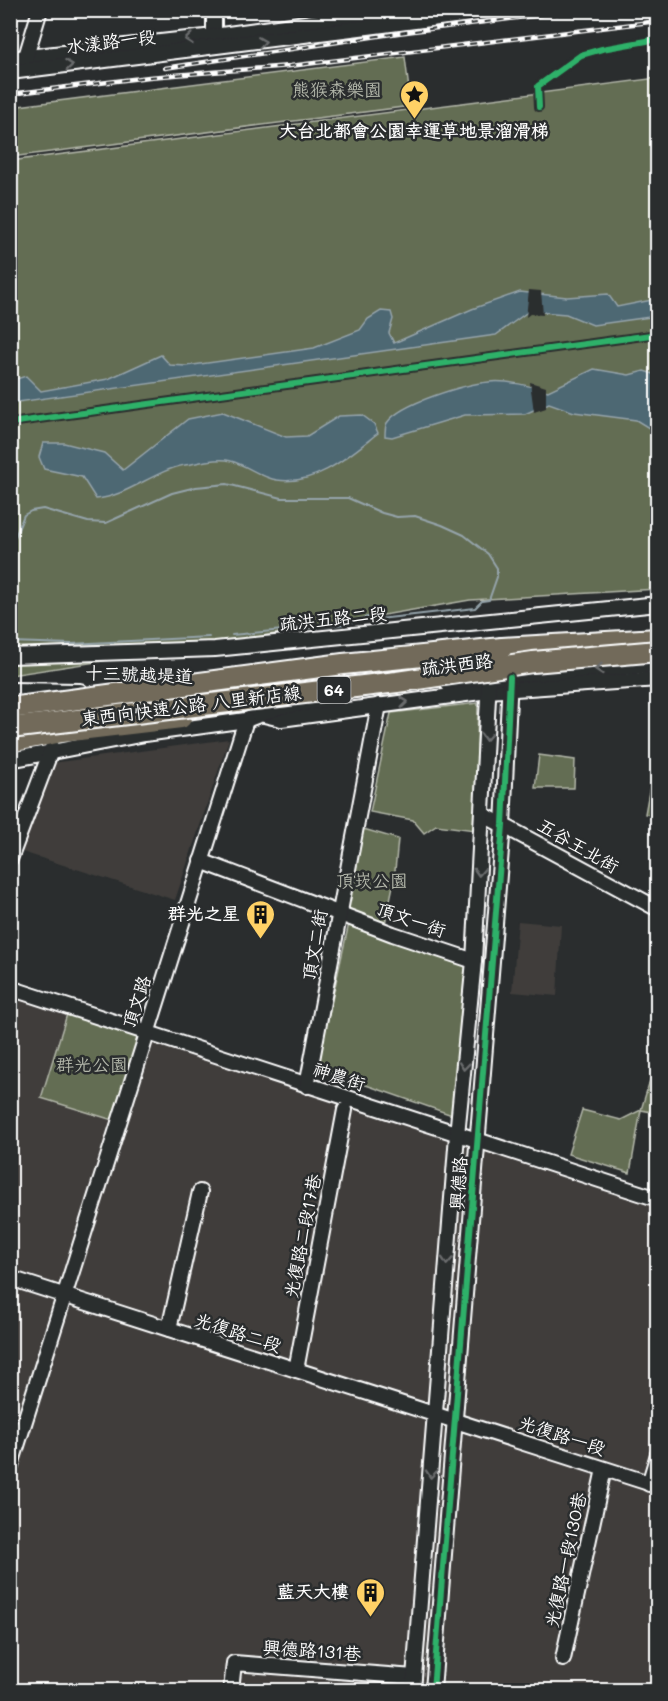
<svg xmlns="http://www.w3.org/2000/svg" width="668" height="1701" viewBox="0 0 668 1701" font-family="Mali,'LXGW WenKai TC',sans-serif">
<style>
.built{fill:#3f3d3b}
.green{fill:#646d53;stroke:#b2b6a9;stroke-width:1.5}
.water{fill:#4e6773;stroke:#95a4ab;stroke-width:1.5}
.pier{fill:#2a2d2e}
.lines{fill:none;stroke-linecap:round;stroke-linejoin:round}
.stream{stroke:#95a4ab;stroke-width:2}
.minor-casing{stroke:#fff;stroke-width:18}
.highway-casing{stroke:#fff;stroke-width:24}
.minor{stroke:#2a2d2e;stroke-width:14}
.highway{stroke:#726b5a;stroke-width:20}
.rail-casing{stroke:#fff;stroke-width:4.5}
.rail{stroke:#2a2d2e;stroke-width:2;stroke-dasharray:7;stroke-linecap:butt}
.highway-bridge-casing{stroke:#fff;stroke-width:24;stroke-linecap:butt}
.highway-bridge{stroke:#726b5a;stroke-width:20}
.cycleway-casing{stroke:#2a2d2e;stroke-width:10}
.cycleway{stroke:#2db169;stroke-width:6}
.oneway{stroke:#6a6c6d}
.labels{text-anchor:middle;stroke-width:5;stroke-linejoin:round;paint-order:stroke}
.shield{fill:#2a2d2e;stroke:#bfc0c0;stroke-width:1.5}
.shield-label{font-size:16px;font-weight:bold;fill:#fff}
.street-label{font-size:18px;fill:#fff;stroke:#2a2d2e}
.park-label{font-size:18px;fill:#b2b6a9;stroke:#2a2d2e}
.poi-label{font-size:18px;font-weight:bold;fill:#fff;stroke:#2a2d2e;text-anchor:end}
</style>
<rect width="100%" height="100%" fill="#2a2d2e"/>
<filter id="ink" filterUnits="userSpaceOnUse"><feTurbulence type="fractalNoise" baseFrequency=".0167" numOctaves="2"/><feDisplacementMap in="SourceGraphic" scale="12" xChannelSelector="R" yChannelSelector="G"/><feConvolveMatrix kernelMatrix="1 2 1 2 8 2 1 2 1" color-interpolation-filters="sRGB"/></filter>
<g filter="url(#ink)">
<g class="built">
<polygon points="229,739 175,900 22,852 52,763"/>
<polygon points="518,921 561,925 557,996 512,992"/>
<polygon points="11,997 657,1206 657,1690 11,1690"/>
</g>
<g class="green">
<polygon points="405,57 411,106 11,157 11,107"/>
<polygon points="657,78 657,589 470,600 228,642 11,675 10,161"/>
<polygon points="478,703 475,830 436,825 424,833 413,820 370,812 391,713"/>
<polygon points="539,755 575,760 574,788 535,788"/>
<polygon points="657,768 658,768 657,816 645,814 653,769"/>
<polygon points="360,828 398,839 394,881 385,924 345,908"/>
<polygon points="349,923 469,965 452,1115 317,1068"/>
<polygon points="68,1011 141,1036 116,1121 41,1098"/>
<polygon points="657,1057 657,1113 641,1110 630,1173 568,1154 582,1110 621,1120 641,1110"/>
</g>
<g class="water">
<polygon points="520,292 567,297 608,294 617,307 657,299 657,316 593,325 566,314 529,311 496,335 11,403 10,381 26,376 41,391 108,379 161,355 170,365 186,366 314,348 360,330 368,319 381,311 391,312 393,319 389,333 394,343 472,309"/>
<path d="M594 369 629 375 644 371 657 375V433L636 420 574 412 549 403 525 414 465 415 392 437 385 436C385 431 385 426 387 423 400 403 466 384 489 382 508 380 530 386 548 391Z"/>
<path d="M223 412 286 437 307 436 339 416 362 415 374 424 378 433C350 455 316 486 277 480 261 478 247 465 231 461 219 457 198 463 185 465 153 471 128 496 96 499L82 477 44 469 39 457 43 443H64L104 453 123 470 188 419Z"/>
</g>
<g class="pier">
<polygon points="529,290 541,291 543,315 530,314 526,317"/>
<polygon points="530,382 546,387 546,408 534,412"/>
</g>
<g class="lines">
<g class="stream">
<polyline points="10,549 24,515 31,511 43,509 88,522 106,523 172,493 196,487 227,484 282,498 348,498 382,513 397,517 415,516 442,525 464,535 488,554 497,568 497,577 489,600 482,601 475,608 379,619 367,617 345,624 232,635"/>
<polyline points="10,642 71,644 209,637"/>
</g>
<defs>
<g id="minor">
<polyline points="214,36 214,10"/>
<polyline points="10,59 214,36 368,14 414,10"/>
<polyline points="24,63 40,10"/>
<polyline points="10,72 502,10"/>
<polyline points="10,656 215,649 658,604"/>
<polyline points="448,684 658,665"/>
<polyline points="10,690 80,691"/>
<polyline points="169,694 224,697"/>
<polyline points="260,714 281,719 488,691 658,679"/>
<polyline points="10,760 145,734 246,720 280,707 339,698"/>
<polyline points="482,814 658,909"/>
<polyline points="10,859 52,748"/>
<polyline points="201,861 393,934 474,961"/>
<polyline points="10,988 658,1199"/>
<polyline points="307,1086 379,705"/>
<polyline points="10,1278 658,1486"/>
<polyline points="169,1329 200,1192"/>
<polyline points="296,1370 345,1110"/>
<polyline points="10,1468 246,720"/>
<polyline points="649,1484 658,1454"/>
<polyline points="563,1659 604,1469"/>
<polyline points="231,1690 234,1663 414,1677"/>
<polyline points="413,1690 457,1135 474,961 489,679"/>
<polyline points="433,1690 503,825 510,677"/>
</g>
<g id="highway">
<polyline points="502,648 658,639"/>
<polyline points="10,742 62,732 181,718"/>
</g>
</defs>
<use href="#minor" class="minor-casing"/>
<use href="#highway" class="highway-casing"/>
<use href="#minor" class="minor"/>
<use href="#highway" class="highway"/>
<defs>
<g id="rail">
<polyline points="165,68 398,33 581,10"/>
<polyline points="10,94 149,77 290,66 658,21"/>
</g>
</defs>
<use href="#rail" class="rail-casing"/>
<use href="#rail" class="rail"/>
<defs>
<g id="highway-bridge">
<polyline points="10,708 343,664 502,648"/>
<polyline points="10,728 397,682 533,662 658,651"/>
</g>
</defs>
<use href="#highway-bridge" class="highway-bridge-casing"/>
<use href="#highway-bridge" class="highway-bridge"/>
<defs>
<g id="cycleway">
<polyline points="539,107 538,86 581,55 602,49 658,39"/>
<polyline points="10,423 658,334"/>
<polyline points="433,1690 503,825 510,677"/>
</g>
</defs>
<use href="#cycleway" class="cycleway-casing"/>
<use href="#cycleway" class="cycleway"/>
</g>
<defs><path id="oneway-chevron" d="M-2-3.5L2.5 0L-2 3.5" fill="none" stroke-width="1.6" stroke-linecap="round" stroke-linejoin="round" transform="scale(1.5)"/></defs>
<g class="oneway">
<use href="#oneway-chevron" transform="translate(189 39) rotate(174)"/>
<use href="#oneway-chevron" transform="translate(262 42) rotate(-8)"/>
<use href="#oneway-chevron" transform="translate(69 65) rotate(-6)"/>
<use href="#oneway-chevron" transform="translate(599 669) rotate(175)"/>
<use href="#oneway-chevron" transform="translate(404 702) rotate(-7)"/>
<use href="#oneway-chevron" transform="translate(486 737) rotate(93)"/>
<use href="#oneway-chevron" transform="translate(479 872) rotate(93)"/>
<use href="#oneway-chevron" transform="translate(464 1066) rotate(96)"/>
<use href="#oneway-chevron" transform="translate(447 1261) rotate(94)"/>
<use href="#oneway-chevron" transform="translate(431 1474) rotate(95)"/>
</g>
</g>
<defs>
<symbol id="sight-pin" viewBox="-11 -11 22 30"><path d="M0 17L-7.5 6A9.5 9.5 0 1 1 7.5 6Z" fill="#ffd166" stroke="#2a2d2e"/><path d="M0-6L1.8-2.2L6-1.7L2.9 1.2L3.7 5.4L0 3.3L-3.7 5.4L-2.9 1.2L-6-1.7L-1.8-2.2Z" fill="#111"/></symbol>
<symbol id="building-pin" viewBox="-11 -11 22 30"><path d="M0 17L-7.5 6A9.5 9.5 0 1 1 7.5 6Z" fill="#ffd166" stroke="#2a2d2e"/><path d="M-4-6H4V6H1V3H-1V6H-4ZM-2.5-4.3h1.7v1.8h-1.7ZM.8-4.3h1.7v1.8H.8ZM-2.5-1h1.7V.8h-1.7ZM.8-1h1.7V.8H.8Z" fill="#111"/></symbol>
</defs>
<g fill-rule="evenodd">
<use href="#sight-pin" x="398" y="78" width="33" height="45"/>
<use href="#building-pin" x="244" y="898" width="33" height="45"/>
<use href="#building-pin" x="354" y="1576" width="33" height="45"/>
</g>
<g class="labels">
<rect class="shield" x="317.5" y="677" width="33" height="26" rx="4.5"/>
<g class="shield-label">
<text x="334" y="696">64</text>
</g>
<g class="street-label">
<text transform="translate(111 42) rotate(-7)" y="6">水漾路一段</text>
<text transform="translate(333 619) rotate(-6)" y="6">疏洪五路二段</text>
<text transform="translate(457 665) rotate(-7)" y="6">疏洪西路</text>
<text transform="translate(139 675) rotate(2)" y="6">十三號越堤道</text>
<text transform="translate(191 706) rotate(-7)" y="6">東西向快速公路 八里新店線</text>
<text transform="translate(578 846) rotate(30)" y="6">五谷王北街</text>
<text transform="translate(411 920) rotate(19)" y="6">頂文一街</text>
<text transform="translate(315 945) rotate(-80)" y="6">頂文二街</text>
<text transform="translate(137 1002) rotate(-72)" y="6">頂文路</text>
<text transform="translate(339 1077) rotate(18)" y="6">神農街</text>
<text transform="translate(459 1183) rotate(-86)" y="6">興德路</text>
<text transform="translate(303 1236) rotate(-79)" y="6">光復路二段17巷</text>
<text transform="translate(238 1333) rotate(18)" y="6">光復路二段</text>
<text transform="translate(562 1436) rotate(18)" y="6">光復路一段</text>
<text transform="translate(566 1560) rotate(-78)" y="6">光復路一段130巷</text>
<text transform="translate(312 1651) rotate(4)" y="6">興德路131巷</text>
</g>
<g class="park-label">
<text x="337" y="96">熊猴森樂園</text>
<text x="372" y="887">頂崁公園</text>
<text x="92" y="1071">群光公園</text>
</g>
<g class="poi-label">
<text x="414" y="137" text-anchor="middle">大台北都會公園幸運草地景溜滑梯</text>
<text x="240" y="920">群光之星</text>
<text x="349" y="1598">藍天大樓</text>
</g>
</g>
<rect width="668" height="1701" fill="none" stroke="#2a2d2e" stroke-width="36"/>
<rect x="18" y="18" width="632" height="1665" fill="none" stroke="#fff" stroke-width="2" filter="url(#ink)"/>
</svg>
